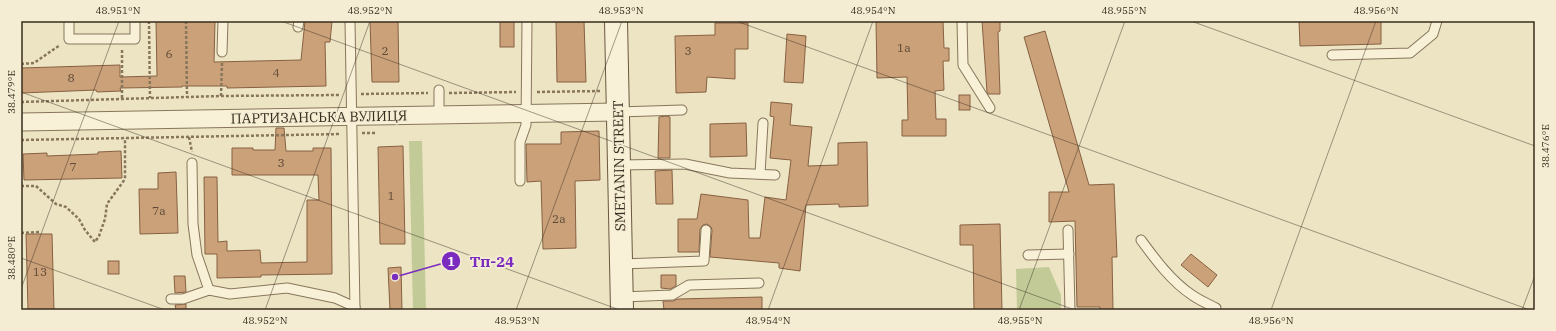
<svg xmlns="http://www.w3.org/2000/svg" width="1556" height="331" viewBox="0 0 1556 331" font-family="'IBM Plex Serif',serif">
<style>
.green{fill:#c2cb98}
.building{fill:#cba17a;stroke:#866141}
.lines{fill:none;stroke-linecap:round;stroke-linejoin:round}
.lane-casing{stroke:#88765b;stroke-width:11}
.street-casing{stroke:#88765b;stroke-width:19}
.secondary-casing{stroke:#69573e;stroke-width:24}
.path{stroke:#88765b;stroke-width:2.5;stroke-dasharray:3 2;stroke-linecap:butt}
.lane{stroke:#f8f1d7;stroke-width:9}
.street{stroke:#f8f1d7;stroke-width:17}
.secondary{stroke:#f8f1d7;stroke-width:22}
.ticks{fill:none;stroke:#382c1e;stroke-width:1;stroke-opacity:0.45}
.labels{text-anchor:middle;stroke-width:3.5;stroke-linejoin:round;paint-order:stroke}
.number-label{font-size:12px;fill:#5d4935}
.street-label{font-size:14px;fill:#382c1e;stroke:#f5edd3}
.leader{fill:none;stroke:#7b2cbf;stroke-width:1.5}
.callout-dot{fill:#7b2cbf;stroke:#f5edd3;stroke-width:1.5}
.mark-label{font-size:12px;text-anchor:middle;font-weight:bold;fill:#fff}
.callout-label{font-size:15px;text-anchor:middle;font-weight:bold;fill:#7b2cbf;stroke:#f5edd3;stroke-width:3.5;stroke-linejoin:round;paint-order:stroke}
.neatline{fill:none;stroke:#382c1e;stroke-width:1.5}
.ticks-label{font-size:10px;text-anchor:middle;fill:#382c1e}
</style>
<rect width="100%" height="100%" fill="#ede4c4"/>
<g class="green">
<polygon points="409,141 422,141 426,310 413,310"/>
<polygon points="1049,267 1061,295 1061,310 1017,310 1016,269"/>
</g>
<g class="building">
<polygon points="156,21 215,21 214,62 301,60 305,21 332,21 330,42 325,42 326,86 227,88 227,86 182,86 182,87 120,88 121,91 97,92 96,90 21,93 21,68 120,65 120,77 157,76"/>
<polygon points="370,21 398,21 399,82 372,82"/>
<rect x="500" y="21" width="14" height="26"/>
<polygon points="556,21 584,21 586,82 557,82"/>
<polygon points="876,21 943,21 944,48 949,48 949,61 943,61 944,90 935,91 936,119 946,119 946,136 902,136 902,120 908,120 907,77 877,78"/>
<polygon points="982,21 1000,21 1000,31 998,32 1000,94 988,94 987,92"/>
<polygon points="1299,21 1381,21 1381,44 1300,46"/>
<polygon points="715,23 748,23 748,49 735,49 735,79 707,77 706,92 676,93 675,36 715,35"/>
<polygon points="1045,31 1089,185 1114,184 1117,257 1112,257 1113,310 1100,310 1100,307 1077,307 1075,221 1049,222 1049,192 1069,192 1024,37"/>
<polygon points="787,34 806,36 803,83 784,82"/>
<rect x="959" y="95" width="11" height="15"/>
<polygon points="771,102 792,104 790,125 812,127 808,166 838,165 838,143 867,142 868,206 839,207 839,204 806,205 800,271 779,268 779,263 710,257 712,230 711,227 707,224 703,225 700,229 699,252 678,252 678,219 697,219 701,194 748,200 749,238 760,238 765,197 786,200 791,160 770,158 774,117 770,116"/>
<polygon points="666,116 670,117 670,158 658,158 659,117"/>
<polygon points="746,123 747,156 710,157 710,124"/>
<polygon points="276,128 284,128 286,151 313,151 313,148 331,148 332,274 261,275 261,277 217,278 217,254 205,254 204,177 217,177 218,242 227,241 227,251 260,250 261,263 307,262 307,200 319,200 318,175 232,175 232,148 253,148 253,150 275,150"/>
<polygon points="599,131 600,180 575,181 576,248 543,249 541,181 527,182 526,144 561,144 561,132"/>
<polygon points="403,146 405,244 380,244 378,147"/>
<polygon points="121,151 122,178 24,180 23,154 47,153 47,156 98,154 98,152"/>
<polygon points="672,170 673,204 656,204 655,171"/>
<polygon points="176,172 178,233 140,234 139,189 158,189 158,173"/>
<polygon points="1000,224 1002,310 974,310 973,245 960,245 960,225"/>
<polygon points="26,234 52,234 54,310 28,310"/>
<polygon points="1191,254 1217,275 1208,287 1181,265"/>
<rect x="108" y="261" width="11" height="13"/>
<polygon points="401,267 402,310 390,310 388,268"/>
<polygon points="661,275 676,275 676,286 670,289 661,288"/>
<polygon points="174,276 185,276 186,292 175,293"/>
<polygon points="762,297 762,310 664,310 663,301 673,301 678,299"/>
<polygon points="186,304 186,310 176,310 175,305"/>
</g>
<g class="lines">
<defs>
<g id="lane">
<polyline points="69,21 69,39 135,39 135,21"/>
<polyline points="350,21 355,310"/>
<polyline points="962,21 963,65 990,108"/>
<polyline points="298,27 299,21"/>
<polyline points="222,52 223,21"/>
<polyline points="1332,55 1410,53 1433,34 1437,21"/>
<polyline points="439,90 439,115"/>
<polyline points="618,112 682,110"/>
<polyline points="192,163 193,224 197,255 209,290"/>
<polyline points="619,165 685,164 730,173 775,175"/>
<polyline points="760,174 763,123"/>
<polyline points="520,181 520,142 526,125 527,21"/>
<polyline points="1068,230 1070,310"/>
<path d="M1141 240C1155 259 1171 281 1192 295 1199 300 1208 304 1216 308V310"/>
<polyline points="1028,255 1069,254"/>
<polyline points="621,264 704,261 706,230"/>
<polyline points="622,297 672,295 689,285 759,283"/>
<polyline points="171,299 183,299 209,290 230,294 287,288 335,298 355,307"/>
</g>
<polyline id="street" points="21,122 618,112"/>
<polyline id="secondary" points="616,21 622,310"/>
</defs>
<use href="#lane" class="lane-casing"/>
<use href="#street" class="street-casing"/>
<use href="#secondary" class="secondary-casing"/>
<g class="path">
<polyline points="149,21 150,98"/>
<polyline points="186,21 187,97"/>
<polyline points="122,50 122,99"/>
<polyline points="21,64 34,63 60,45"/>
<polyline points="537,92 600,91"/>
<polyline points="449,93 516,92"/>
<polyline points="361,94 428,93"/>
<polyline points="221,96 222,63"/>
<polyline points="21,102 221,96 340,95"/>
<polyline points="362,133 377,133"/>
<polyline points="189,137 192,152"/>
<polyline points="21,140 341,134"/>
<polyline points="21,186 36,186 56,204 66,207 79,219 85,230 95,242 99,236 105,219 107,204 125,179 125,138"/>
<polyline points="21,233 41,232"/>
<polyline points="151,309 151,310"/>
</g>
<use href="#lane" class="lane"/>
<use href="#street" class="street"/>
<use href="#secondary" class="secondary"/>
</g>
<path class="ticks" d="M281 21 1075 310M736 21 1530 310M1191 21 1535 146M21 92 620 310M21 258 165 310M21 289 119 21M265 310 370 21M516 310 622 21M768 310 873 21M1019 310 1125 21M1271 310 1376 21M1522 310 1535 275"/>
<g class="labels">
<g class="number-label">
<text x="904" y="52">1а</text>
<text x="385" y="55">2</text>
<text x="688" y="55">3</text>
<text x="169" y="58">6</text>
<text x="276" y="77">4</text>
<text x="71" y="82">8</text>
<text x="281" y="167">3</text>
<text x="73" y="171">7</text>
<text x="391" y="200">1</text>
<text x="159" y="215">7а</text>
<text x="559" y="223">2а</text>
<text x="40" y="276">13</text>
</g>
<g class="street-label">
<text transform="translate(319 117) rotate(-1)" y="5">ПАРТИЗАНСЬКА ВУЛИЦЯ</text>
<text transform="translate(619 166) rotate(-91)" y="5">SMETANIN STREET</text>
</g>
</g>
<path class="leader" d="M395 277L451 261"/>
<g class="callout-dot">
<circle cx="395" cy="277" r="4"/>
<circle cx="451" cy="261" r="10"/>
</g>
<g class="mark-label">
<text x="451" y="266">1</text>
</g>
<g class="callout-label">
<text x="492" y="267">Тп-24</text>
</g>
<rect width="1556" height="331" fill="none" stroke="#f5edd3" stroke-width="44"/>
<rect x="22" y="22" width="1512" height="287" class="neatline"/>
<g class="ticks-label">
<text x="118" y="14">48.951°N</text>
<text x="370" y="14">48.952°N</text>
<text x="621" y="14">48.953°N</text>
<text x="873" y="14">48.954°N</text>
<text x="1124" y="14">48.955°N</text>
<text x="1376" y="14">48.956°N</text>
<text transform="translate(11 92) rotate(-90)" y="4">38.479°E</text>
<text transform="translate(1545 146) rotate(-90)" y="4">38.476°E</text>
<text transform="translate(11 258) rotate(-90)" y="4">38.480°E</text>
<text x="265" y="324">48.952°N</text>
<text x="517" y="324">48.953°N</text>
<text x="768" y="324">48.954°N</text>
<text x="1020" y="324">48.955°N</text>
<text x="1271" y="324">48.956°N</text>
</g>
</svg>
